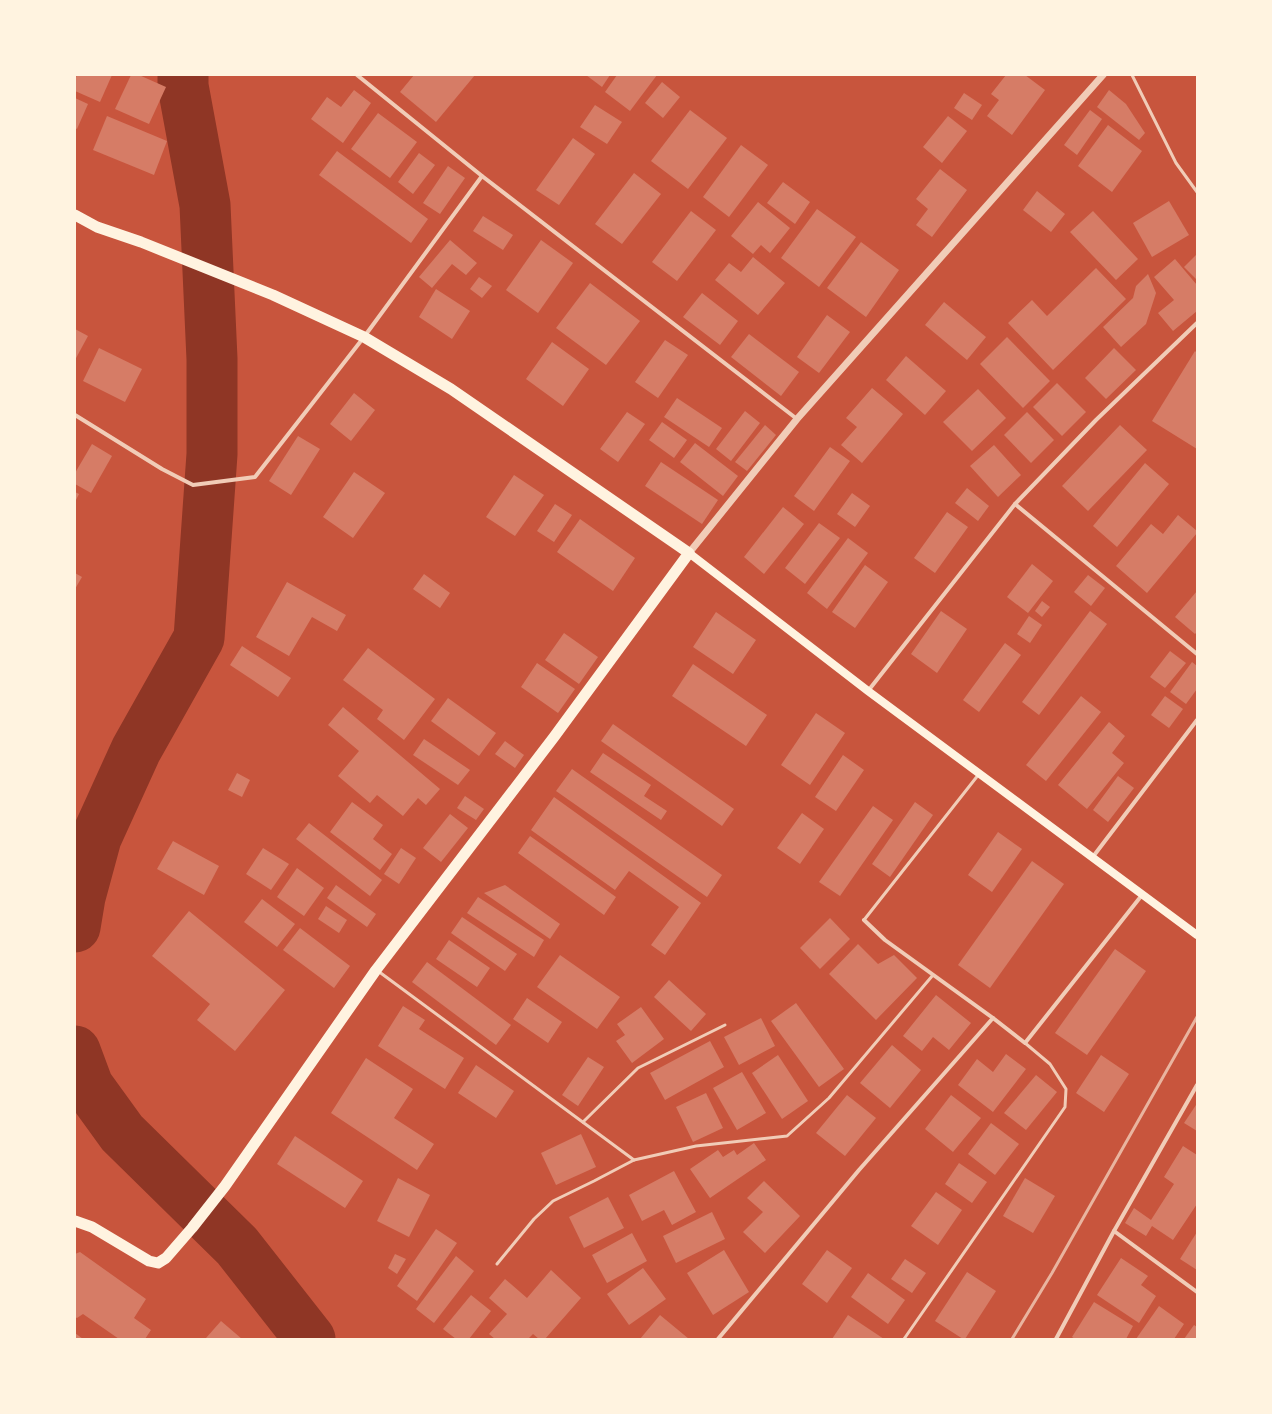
<svg xmlns="http://www.w3.org/2000/svg" width="1272" height="1414" viewBox="0 0 1272 1414" font-family="'Varela Round',sans-serif">
<style>
.lines{fill:none;stroke-linecap:round;stroke-linejoin:round}
.river{stroke:#8f3625;stroke-width:51}
.building{fill:#d67c66}
.service{stroke:#f1ccb7;stroke-width:3}
.minor{stroke:#f1ccb7;stroke-width:4}
.tertiary{stroke:#f1ccb7;stroke-width:7}
.secondary{stroke:#fff3e0;stroke-width:8}
.trunk{stroke:#fff3e0;stroke-width:11}
.rail{stroke:#e9b49f;stroke-width:3}
</style>
<rect width="100%" height="100%" fill="#c8553d"/>
<g class="lines">
<g class="river">
<polyline points="75,927 80,897 96,838 136,750 199,638 212,454 212,359 205,205 183,86 183,75"/>
<polyline points="75,1051 88,1086 122,1133 237,1246 310,1339"/>
</g>
</g>
<g class="building">
<polygon points="77,75 112,75 100,102 75,91 75,79"/>
<polygon points="131,75 139,75 166,87 149,124 115,109"/>
<polygon points="414,75 475,75 436,122 400,92"/>
<polygon points="586,75 610,75 602,87"/>
<polygon points="617,75 657,75 630,111 605,92"/>
<polygon points="1006,75 1025,75 1045,90 1012,135 987,116 999,100 991,94"/>
<polygon points="662,82 680,97 663,118 645,103"/>
<polygon points="354,90 371,103 343,143 311,119 327,97 341,107"/>
<polygon points="1109,90 1126,104 1145,133 1139,140 1097,107"/>
<polygon points="964,93 982,105 972,120 954,108"/>
<polygon points="75,98 88,104 77,129 75,128"/>
<polygon points="595,105 622,122 607,144 580,127"/>
<polygon points="690,110 727,138 688,189 651,161"/>
<polygon points="1090,110 1102,119 1077,155 1064,145"/>
<polygon points="378,113 417,142 390,178 351,149"/>
<polygon points="107,116 167,141 154,175 93,150"/>
<polygon points="948,116 967,131 942,163 923,147"/>
<polygon points="1108,125 1142,151 1112,192 1078,166"/>
<polygon points="573,138 595,154 559,205 536,190"/>
<polygon points="741,145 768,165 729,217 703,197"/>
<polygon points="337,151 428,219 411,243 319,175"/>
<polygon points="419,153 435,165 413,194 398,182"/>
<polygon points="448,166 465,178 440,214 423,203"/>
<polygon points="940,169 967,190 932,237 916,225 928,209 916,199"/>
<polygon points="634,173 661,194 622,244 595,224"/>
<polygon points="783,182 810,202 795,224 767,203"/>
<polygon points="1037,191 1065,214 1051,232 1023,210"/>
<polygon points="1169,201 1189,235 1152,257 1133,223"/>
<polygon points="758,202 790,228 770,253 761,245 753,254 731,236"/>
<polygon points="817,209 856,237 819,287 781,258"/>
<polygon points="691,211 716,230 677,281 652,262"/>
<polygon points="1093,211 1138,259 1116,280 1070,232"/>
<polygon points="483,216 513,235 503,250 473,231"/>
<polygon points="450,240 477,263 466,275 452,264 432,288 419,277"/>
<polygon points="541,240 573,263 538,313 506,290"/>
<polygon points="861,242 899,270 866,317 827,288"/>
<polygon points="1197,254 1197,280 1184,267"/>
<polygon points="753,257 785,283 758,315 715,280 729,263 741,272"/>
<polygon points="1175,259 1197,285 1197,311 1173,331 1158,313 1174,300 1154,277"/>
<polygon points="1096,268 1126,299 1053,370 1008,323 1032,300 1047,316"/>
<polygon points="1148,274 1156,293 1146,324 1121,347 1103,327 1133,298 1136,286"/>
<polygon points="479,277 492,286 482,298 470,289"/>
<polygon points="590,283 640,321 606,365 556,328"/>
<polygon points="436,289 470,311 452,339 419,317"/>
<polygon points="702,293 738,321 720,345 683,317"/>
<polygon points="944,302 986,337 967,360 925,325"/>
<polygon points="827,315 850,332 819,373 797,357"/>
<polygon points="75,329 88,336 75,360"/>
<polygon points="749,334 799,372 781,396 731,357"/>
<polygon points="1007,337 1050,381 1023,408 980,364"/>
<polygon points="665,340 688,355 658,398 635,382"/>
<polygon points="552,342 589,369 563,406 526,379"/>
<polygon points="99,348 142,369 125,402 83,381"/>
<polygon points="1114,348 1136,370 1106,399 1085,378"/>
<polygon points="1195,351 1197,353 1197,449 1152,421"/>
<polygon points="906,356 946,391 925,415 886,380"/>
<polygon points="1057,383 1086,412 1062,436 1033,407"/>
<polygon points="872,388 903,414 862,463 841,445 857,427 846,418"/>
<polygon points="978,389 1006,418 972,451 943,422"/>
<polygon points="354,393 375,410 351,441 330,424"/>
<polygon points="677,398 722,428 709,447 664,417"/>
<polygon points="745,411 760,423 731,461 716,449"/>
<polygon points="627,412 645,424 618,462 600,449"/>
<polygon points="1027,412 1054,440 1031,463 1004,435"/>
<polygon points="662,422 687,440 674,458 649,440"/>
<polygon points="765,425 776,435 747,471 735,462"/>
<polygon points="1120,425 1147,450 1088,511 1062,486"/>
<polygon points="298,436 320,449 291,495 269,481"/>
<polygon points="695,443 738,476 723,496 680,462"/>
<polygon points="92,444 112,456 91,493 75,484 75,473"/>
<polygon points="994,445 1021,475 998,497 970,466"/>
<polygon points="830,447 850,461 814,511 794,496"/>
<polygon points="661,462 718,500 702,524 645,486"/>
<polygon points="1145,463 1169,484 1117,547 1093,526"/>
<polygon points="354,472 385,493 353,538 323,517"/>
<polygon points="514,475 544,495 515,536 486,517"/>
<polygon points="967,488 989,506 978,521 955,503"/>
<polygon points="75,492 79,494 75,502"/>
<polygon points="852,493 870,506 855,527 837,514"/>
<polygon points="555,504 572,515 554,542 537,531"/>
<polygon points="783,507 804,524 764,574 744,557"/>
<polygon points="947,512 968,527 935,573 914,558"/>
<polygon points="1178,515 1197,531 1197,533 1147,593 1116,566 1151,524 1163,534"/>
<polygon points="580,519 635,558 613,591 557,552"/>
<polygon points="819,523 840,538 805,584 785,568"/>
<polygon points="848,538 868,553 827,609 807,593"/>
<polygon points="1032,564 1053,581 1028,613 1007,597"/>
<polygon points="865,565 888,582 855,628 832,612"/>
<polygon points="75,573 82,577 75,589"/>
<polygon points="424,574 450,593 440,608 413,589"/>
<polygon points="1088,575 1105,588 1091,606 1074,592"/>
<polygon points="287,582 346,615 337,631 312,617 289,656 256,637"/>
<polygon points="1197,591 1197,632 1195,634 1175,617"/>
<polygon points="1042,601 1050,607 1042,617 1035,611"/>
<polygon points="941,611 967,629 937,673 911,654"/>
<polygon points="1090,611 1107,624 1039,715 1022,702"/>
<polygon points="716,612 756,640 733,674 693,647"/>
<polygon points="1029,616 1042,625 1030,643 1017,634"/>
<polygon points="564,633 598,657 579,684 545,660"/>
<polygon points="1005,643 1021,655 979,712 963,700"/>
<polygon points="242,646 291,678 278,697 230,665"/>
<polygon points="368,648 435,699 404,740 377,719 383,710 343,680"/>
<polygon points="1170,651 1186,663 1165,688 1150,677"/>
<polygon points="1192,662 1197,666 1197,689 1186,704 1170,692"/>
<polygon points="537,663 575,689 558,713 521,687"/>
<polygon points="693,664 767,715 746,746 672,696"/>
<polygon points="1081,696 1101,712 1046,781 1026,765"/>
<polygon points="1165,696 1183,709 1169,728 1151,715"/>
<polygon points="448,698 496,733 479,756 431,721"/>
<polygon points="343,707 440,789 426,805 418,798 403,816 377,795 370,803 338,776 359,751 328,725"/>
<polygon points="816,713 845,733 810,785 781,765"/>
<polygon points="1109,722 1125,736 1112,753 1124,763 1087,809 1058,785"/>
<polygon points="613,724 734,809 722,826 601,741"/>
<polygon points="424,739 470,770 458,785 413,755"/>
<polygon points="505,741 524,755 515,768 495,754"/>
<polygon points="603,753 651,785 644,796 667,811 661,820 590,772"/>
<polygon points="843,755 864,770 836,811 815,797"/>
<polygon points="572,769 722,875 707,897 556,791"/>
<polygon points="237,773 250,780 242,797 228,790"/>
<polygon points="1118,776 1134,788 1108,822 1093,810"/>
<polygon points="465,796 484,809 476,820 457,808"/>
<polygon points="554,797 701,903 665,955 651,945 679,907 629,871 615,890 531,830"/>
<polygon points="352,802 383,825 373,839 392,854 380,870 330,832"/>
<polygon points="915,802 933,815 890,877 872,864"/>
<polygon points="873,806 893,820 840,896 819,882"/>
<polygon points="802,813 824,829 800,864 777,848"/>
<polygon points="450,814 468,828 441,862 423,848"/>
<polygon points="309,823 382,880 370,896 296,839"/>
<polygon points="998,832 1022,849 992,892 968,875"/>
<polygon points="530,836 616,897 604,915 518,853"/>
<polygon points="173,841 219,866 204,895 157,869"/>
<polygon points="263,848 289,864 271,890 246,874"/>
<polygon points="401,848 416,858 399,884 384,874"/>
<polygon points="1032,861 1064,884 990,988 958,965"/>
<polygon points="297,868 324,888 304,916 277,897"/>
<polygon points="336,885 376,914 367,927 327,898"/>
<polygon points="505,885 560,924 550,939 484,893"/>
<polygon points="478,897 544,940 534,957 467,913"/>
<polygon points="262,899 295,924 277,947 244,922"/>
<polygon points="326,906 347,920 339,933 318,919"/>
<polygon points="189,911 285,990 235,1051 197,1020 210,1004 152,956"/>
<polygon points="462,917 517,954 505,971 451,933"/>
<polygon points="830,918 850,939 820,969 800,948"/>
<polygon points="300,928 350,966 334,988 283,950"/>
<polygon points="449,940 490,968 477,987 436,959"/>
<polygon points="858,944 878,964 894,955 917,978 876,1020 829,974"/>
<polygon points="1115,949 1146,971 1087,1055 1055,1033"/>
<polygon points="560,955 620,997 597,1029 537,987"/>
<polygon points="427,962 511,1025 496,1045 412,982"/>
<polygon points="669,980 706,1014 691,1031 654,997"/>
<polygon points="936,995 971,1023 949,1050 933,1037 922,1051 903,1036"/>
<polygon points="527,998 562,1022 548,1043 513,1019"/>
<polygon points="796,1003 844,1069 819,1087 771,1021"/>
<polygon points="403,1006 425,1020 419,1029 464,1058 445,1089 378,1046"/>
<polygon points="641,1007 664,1039 632,1063 616,1041 625,1035 617,1024"/>
<polygon points="761,1018 775,1046 739,1065 724,1037"/>
<polygon points="710,1041 724,1067 665,1100 650,1073"/>
<polygon points="892,1045 921,1070 890,1108 860,1083"/>
<polygon points="1006,1054 1026,1069 993,1112 958,1085 977,1059 993,1072"/>
<polygon points="778,1055 808,1101 782,1119 752,1073"/>
<polygon points="1101,1055 1129,1074 1104,1112 1076,1093"/>
<polygon points="588,1057 604,1067 578,1106 562,1095"/>
<polygon points="366,1058 413,1089 394,1118 434,1144 417,1170 331,1113"/>
<polygon points="476,1065 514,1091 496,1118 458,1093"/>
<polygon points="742,1072 766,1113 737,1130 713,1088"/>
<polygon points="1036,1075 1057,1092 1026,1130 1004,1113"/>
<polygon points="706,1093 723,1128 693,1142 676,1107"/>
<polygon points="847,1095 876,1118 845,1156 816,1133"/>
<polygon points="951,1095 981,1118 953,1152 925,1129"/>
<polygon points="1196,1105 1197,1106 1197,1131 1184,1123"/>
<polygon points="991,1123 1019,1144 995,1175 968,1154"/>
<polygon points="581,1134 596,1167 556,1185 541,1153"/>
<polygon points="295,1136 363,1181 345,1208 277,1164"/>
<polygon points="754,1143 766,1160 710,1198 690,1169 718,1150 723,1157 734,1150 737,1155"/>
<polygon points="1183,1146 1197,1155 1197,1204 1173,1240 1152,1226 1146,1236 1125,1223 1134,1208 1151,1220 1174,1184 1164,1177"/>
<polygon points="959,1163 987,1182 972,1203 945,1184"/>
<polygon points="674,1171 696,1212 672,1225 664,1210 642,1221 629,1195"/>
<polygon points="398,1178 430,1195 409,1237 377,1221"/>
<polygon points="1025,1178 1055,1196 1033,1233 1003,1216"/>
<polygon points="764,1181 800,1216 765,1253 743,1232 763,1212 747,1198"/>
<polygon points="936,1192 962,1210 938,1245 911,1226"/>
<polygon points="608,1197 624,1228 584,1248 569,1217"/>
<polygon points="712,1212 725,1239 676,1263 663,1236"/>
<polygon points="436,1229 457,1243 417,1301 397,1286"/>
<polygon points="1197,1232 1197,1270 1180,1259"/>
<polygon points="632,1233 647,1261 607,1283 592,1255"/>
<polygon points="724,1250 749,1292 713,1315 687,1273"/>
<polygon points="827,1250 852,1268 827,1303 802,1284"/>
<polygon points="80,1252 146,1299 134,1318 151,1330 145,1339 119,1339 83,1314 77,1318 75,1317 75,1254"/>
<polygon points="395,1254 406,1259 397,1274 388,1268"/>
<polygon points="456,1256 474,1271 434,1323 416,1309"/>
<polygon points="1121,1258 1148,1276 1141,1285 1156,1296 1139,1323 1097,1295"/>
<polygon points="905,1259 926,1273 912,1293 891,1279"/>
<polygon points="643,1268 666,1299 629,1325 607,1294"/>
<polygon points="551,1270 581,1298 545,1339 539,1339 533,1334 528,1339 495,1339 489,1334 507,1314 489,1298 505,1279 527,1298"/>
<polygon points="967,1272 996,1291 965,1339 963,1339 935,1321"/>
<polygon points="868,1273 905,1300 888,1324 851,1297"/>
<polygon points="471,1295 491,1311 469,1339 456,1339 443,1329"/>
<polygon points="1094,1302 1133,1326 1126,1339 1075,1339 1072,1337"/>
<polygon points="1159,1306 1184,1324 1174,1339 1136,1339"/>
<polygon points="660,1315 689,1339 640,1339"/>
<polygon points="848,1315 884,1339 832,1339"/>
<polygon points="221,1321 242,1339 208,1339 206,1338"/>
<polygon points="1194,1325 1197,1327 1197,1339 1184,1339"/>
<polygon points="75,1333 83,1339 75,1339"/>
</g>
<g class="lines">
<g class="service">
<polyline points="1132,75 1176,163 1197,192"/>
<polyline points="864,920 979,774"/>
<polyline points="378,971 634,1160"/>
<polyline points="583,1122 638,1068 725,1025"/>
<polyline points="497,1264 534,1219 553,1201 594,1181 634,1160 696,1146 787,1136 829,1098 933,975"/>
<polyline points="904,1339 1065,1107 1066,1089 1050,1064 1025,1043"/>
</g>
<g class="minor">
<polyline points="357,75 482,176 797,419"/>
<polyline points="75,415 162,469 193,485 255,477 364,337 482,176"/>
<polyline points="1015,504 1197,654"/>
<polyline points="868,691 1015,504 1096,420 1197,323"/>
<polyline points="1092,858 1197,720"/>
<polyline points="864,920 885,940 993,1018 1025,1043 1142,895"/>
<polyline points="1114,1231 1197,1292"/>
<polyline points="718,1339 859,1170 993,1018"/>
<polyline points="1056,1339 1114,1231 1197,1085"/>
</g>
<polyline class="tertiary" points="689,553 797,419 1103,75"/>
<polyline class="secondary" points="689,553 868,691 1197,935"/>
<polyline class="trunk" points="75,215 97,227 141,242 273,295 364,337 451,389 689,553 554,737 376,970 225,1186 192,1228 166,1258 158,1263 149,1261 92,1227 75,1221"/>
<polyline class="rail" points="1012,1339 1052,1273 1197,1017"/>
</g>
<rect width="1272" height="1414" fill="none" stroke="#fff3e0" stroke-width="152"/>
</svg>
